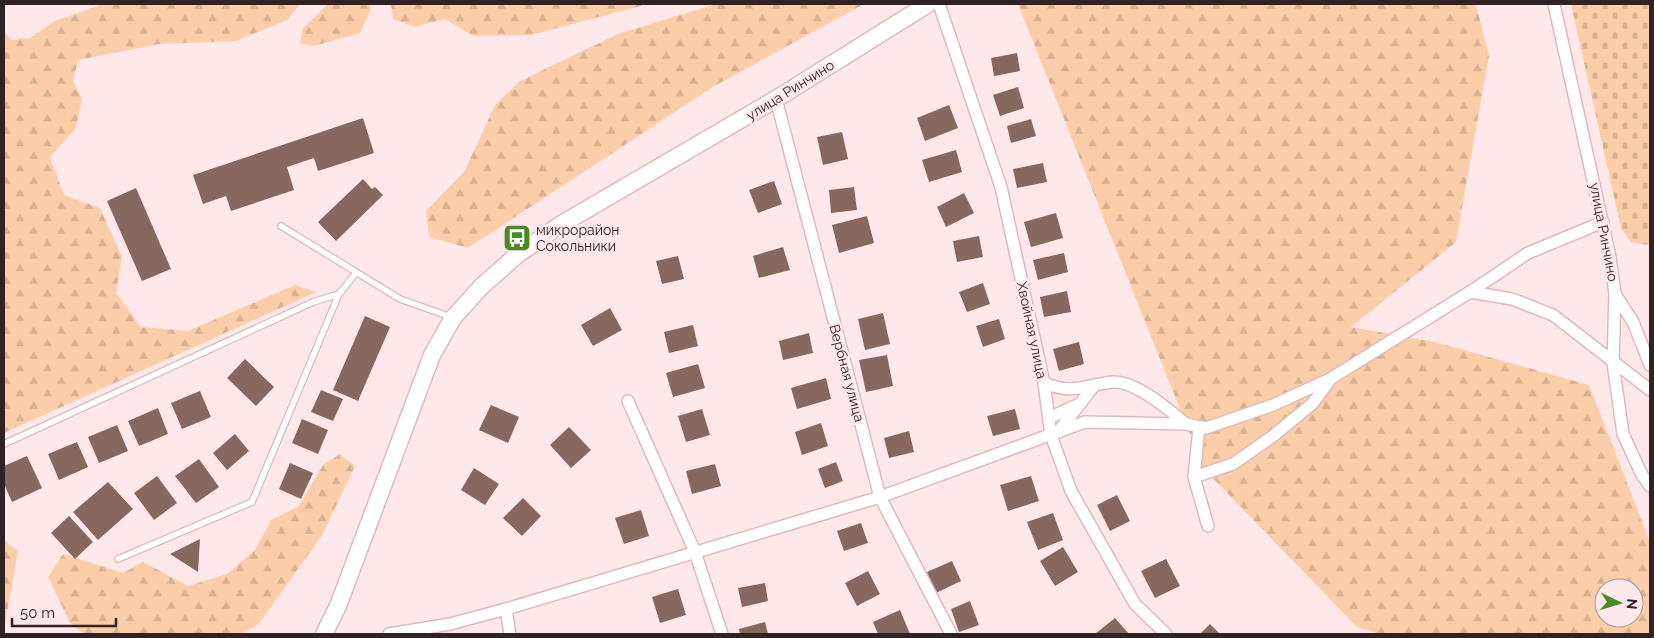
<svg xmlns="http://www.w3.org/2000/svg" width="1654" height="638" viewBox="0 0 1654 638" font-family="Raleway,sans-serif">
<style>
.forest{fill:url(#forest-firs);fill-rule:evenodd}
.cemetery{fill:url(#cemetery-stones)}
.building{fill:#87685f}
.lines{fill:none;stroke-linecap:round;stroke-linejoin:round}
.lane-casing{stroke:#dfbabd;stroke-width:8}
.street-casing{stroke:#dfbabd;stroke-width:14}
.secondary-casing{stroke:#dfbabd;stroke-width:19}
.lane{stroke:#fff;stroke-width:5.5}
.street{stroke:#fff;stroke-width:11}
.secondary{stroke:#fff;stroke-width:16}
.labels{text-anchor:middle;stroke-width:5;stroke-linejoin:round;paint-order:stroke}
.street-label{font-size:14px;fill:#312325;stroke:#ffe8e9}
.poi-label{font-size:14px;fill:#312325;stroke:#ffe8e9;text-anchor:start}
</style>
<defs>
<pattern id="forest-firs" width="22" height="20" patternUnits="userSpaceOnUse" patternTransform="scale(1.25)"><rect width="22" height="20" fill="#fbcea9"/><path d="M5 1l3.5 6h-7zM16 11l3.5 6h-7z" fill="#d8b191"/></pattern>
<pattern id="cemetery-stones" width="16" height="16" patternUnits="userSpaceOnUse" patternTransform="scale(1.25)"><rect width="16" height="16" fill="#fbcea9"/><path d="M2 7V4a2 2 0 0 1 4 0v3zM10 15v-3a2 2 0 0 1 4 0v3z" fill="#d8b191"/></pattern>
</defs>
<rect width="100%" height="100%" fill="#ffe8e9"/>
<g class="forest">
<polygon points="104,4 300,4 287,20 236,41 159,44 78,60 73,81 82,99 76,128 50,157 64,195 100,208 122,257 116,293 141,327 188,331 295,285 316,292 4,433 4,31 11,40 30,38 55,21"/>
<polygon points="328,4 369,4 371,9 360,33 314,46 300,43 303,28"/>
<polygon points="391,4 648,4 531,35 473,36 445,19 414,27 393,19"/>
<polygon points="716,4 864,4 711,88 468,248 429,237 426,211 464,172 495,105 520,81 618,34"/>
<path d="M1018 4H1476L1489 56 1456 242 1351 327 1435 342 1589 385 1650 542V634H1379L1357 627 1204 469ZM1604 588H1634V618H1604Z"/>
<polygon points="340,454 355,466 322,535 259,624 241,634 84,634 70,623 48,577 63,554 123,573 143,562 188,586 227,574 255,550 271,520 299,506 323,465"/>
<polygon points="4,540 18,551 4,630"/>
</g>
<polygon class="cemetery" points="1571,4 1650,4 1650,244 1647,245 1631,242 1621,228"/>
<g class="building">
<polygon points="1017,53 1020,71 994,76 991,58"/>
<polygon points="1018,87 1024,108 1000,116 993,95"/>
<polygon points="949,105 958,128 925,141 917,118"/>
<polygon points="363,118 374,153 318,171 314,158 287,167 294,190 231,211 226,196 203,204 193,175"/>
<polygon points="1031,119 1036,136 1011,143 1007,126"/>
<polygon points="842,132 848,159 823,165 817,137"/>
<polygon points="956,150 962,172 929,182 922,160"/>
<polygon points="1043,163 1047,182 1017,188 1013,169"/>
<polygon points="363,179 372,189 375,187 383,195 336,241 318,222"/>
<polygon points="774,181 782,204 758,213 749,190"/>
<polygon points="854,187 857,210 831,213 829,190"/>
<polygon points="136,188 171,269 142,281 107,201"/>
<polygon points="964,193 974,213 946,227 937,207"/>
<polygon points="1056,213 1063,238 1031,247 1024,222"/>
<polygon points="867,216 874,243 839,253 832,225"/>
<polygon points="979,236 983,257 957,262 953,241"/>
<polygon points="783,247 790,270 759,278 753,256"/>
<polygon points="1064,253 1068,272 1038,280 1033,260"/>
<polygon points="678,256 684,279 662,284 656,261"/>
<polygon points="983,283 990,304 967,312 959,292"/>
<polygon points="1067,291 1071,312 1044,317 1040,297"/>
<polygon points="610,308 622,330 593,346 581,325"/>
<polygon points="883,313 890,344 865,350 858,319"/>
<polygon points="365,316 390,327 358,401 333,390"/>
<polygon points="999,319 1005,339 983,347 976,326"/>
<polygon points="693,325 698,346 669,353 664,332"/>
<polygon points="809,333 813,353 783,360 779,341"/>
<polygon points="1079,342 1084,364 1059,371 1053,349"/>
<polygon points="887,355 893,386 866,392 859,360"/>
<polygon points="245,359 274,387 256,406 227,378"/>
<polygon points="698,364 705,388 673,397 666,373"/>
<polygon points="826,378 831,399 797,409 791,388"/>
<polygon points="321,390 343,399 333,421 311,412"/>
<polygon points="200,391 211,417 182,429 171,403"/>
<polygon points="491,405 519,417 508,443 479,430"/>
<polygon points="158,408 168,434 139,446 128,421"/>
<polygon points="702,409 710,435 686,442 678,416"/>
<polygon points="1015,409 1020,429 993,436 987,416"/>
<polygon points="302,419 328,430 318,454 292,443"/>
<polygon points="821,423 828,446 802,455 795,432"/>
<polygon points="117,425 128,451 99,463 88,437"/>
<polygon points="569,427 591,450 571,468 550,445"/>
<polygon points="909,431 914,452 889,458 884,438"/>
<polygon points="235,434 249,451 227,470 213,453"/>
<polygon points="77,442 88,467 59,480 48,454"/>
<polygon points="27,456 42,488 12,502 4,484 4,466"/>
<polygon points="199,459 219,487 196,503 175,476"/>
<polygon points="836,462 843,481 825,488 818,469"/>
<polygon points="290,463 313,473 301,499 279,489"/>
<polygon points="715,464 721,486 692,494 686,471"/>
<polygon points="474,468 499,484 485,505 461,490"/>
<polygon points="157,476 177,503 154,520 134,493"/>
<polygon points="1031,476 1039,501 1008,511 1000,485"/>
<polygon points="108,482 133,509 98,540 73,512"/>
<polygon points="1117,495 1130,521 1110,531 1097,505"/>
<polygon points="523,498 541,516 522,536 503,518"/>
<polygon points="641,510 649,536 624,544 615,518"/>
<polygon points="1053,513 1063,540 1038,550 1027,522"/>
<polygon points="69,516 93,542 75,559 51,533"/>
<polygon points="861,523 868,543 844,551 837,531"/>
<polygon points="200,539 198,572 170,554"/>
<polygon points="1063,547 1078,572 1055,586 1040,561"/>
<polygon points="1166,559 1180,586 1155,598 1141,571"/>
<polygon points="952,561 961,581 936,593 927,572"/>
<polygon points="868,571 880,594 857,606 845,583"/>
<polygon points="765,583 768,601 742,607 738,588"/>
<polygon points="678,589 686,615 660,623 652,597"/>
<polygon points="970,601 979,625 959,632 951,609"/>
<polygon points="900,610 910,634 878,634 873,622"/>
<polygon points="1115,618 1129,634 1095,634"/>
<polygon points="765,622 768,634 740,634 739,629"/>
<polygon points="1210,624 1220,634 1200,634"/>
</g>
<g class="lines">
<defs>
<g id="lane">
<polyline points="281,226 400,299 451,317"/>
<polyline points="4,444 313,302 339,294 356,273"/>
<polyline points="118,559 252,502 339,294"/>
</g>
<g id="street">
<polyline points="939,4 1001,187 1044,383 1051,435 1071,491 1135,604 1166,634"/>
<polyline points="1554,4 1610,257 1615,294 1613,363 1623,434 1642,475 1650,486"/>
<polyline points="776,99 880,497 951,634"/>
<polyline points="1470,292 1512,299 1553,315 1650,390"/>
<polyline points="1615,294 1633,322 1650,365"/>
<path d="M1044 383C1073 395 1085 385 1113 382 1136 381 1169 410 1186 424"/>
<polyline points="628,401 695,552 722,634"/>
<polyline points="1049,418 1077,405"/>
<polyline points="1199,427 1194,477 1208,526"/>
<polyline points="1058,432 1093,387"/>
<polyline points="1194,477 1233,464 1273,436 1313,403 1329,381"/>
<polyline points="506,609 510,634"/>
<polyline points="389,634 450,624 506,609 880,497 1085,422 1186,424 1206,428 1273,405 1330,379 1470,292 1528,253 1603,222"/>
</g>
<polyline id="secondary" points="324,634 338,606 432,355 453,318 481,287 517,255 560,225 776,99 928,4"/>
</defs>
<use href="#lane" class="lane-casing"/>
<use href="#street" class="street-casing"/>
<use href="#secondary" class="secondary-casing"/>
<use href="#lane" class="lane"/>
<use href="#street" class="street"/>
<use href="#secondary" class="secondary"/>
</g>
<defs>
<symbol id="bus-square" viewBox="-11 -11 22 22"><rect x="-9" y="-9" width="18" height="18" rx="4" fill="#4b8826" stroke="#ffe8e9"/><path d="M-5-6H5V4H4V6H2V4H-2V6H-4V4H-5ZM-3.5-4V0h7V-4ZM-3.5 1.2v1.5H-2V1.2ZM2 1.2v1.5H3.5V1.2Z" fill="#fff"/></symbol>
</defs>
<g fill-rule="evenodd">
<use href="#bus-square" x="501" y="222" width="32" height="32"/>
</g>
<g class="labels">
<g class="street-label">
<text transform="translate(790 90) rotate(-32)" y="5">улица Ринчино</text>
<text transform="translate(1604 232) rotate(79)" y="5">улица Ринчино</text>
<text transform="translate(1032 330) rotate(78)" y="5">Хвойная улица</text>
<text transform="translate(847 373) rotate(75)" y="5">Вербная улица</text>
</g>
<g class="poi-label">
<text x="536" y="235">микрорайон<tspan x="536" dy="16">Сокольники</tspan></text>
</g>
</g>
<rect width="1654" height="638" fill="none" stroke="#312325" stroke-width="10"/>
<g transform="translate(1619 603) rotate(95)"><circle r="24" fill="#ffe8e9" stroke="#ad999b"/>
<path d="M0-4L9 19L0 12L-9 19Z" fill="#4b8826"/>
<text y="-8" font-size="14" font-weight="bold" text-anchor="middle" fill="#312325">N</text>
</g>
<path d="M12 618v8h104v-8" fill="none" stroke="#312325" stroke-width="2.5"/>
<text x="20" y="618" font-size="15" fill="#312325" stroke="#ffe8e9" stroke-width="4" paint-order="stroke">50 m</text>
</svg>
